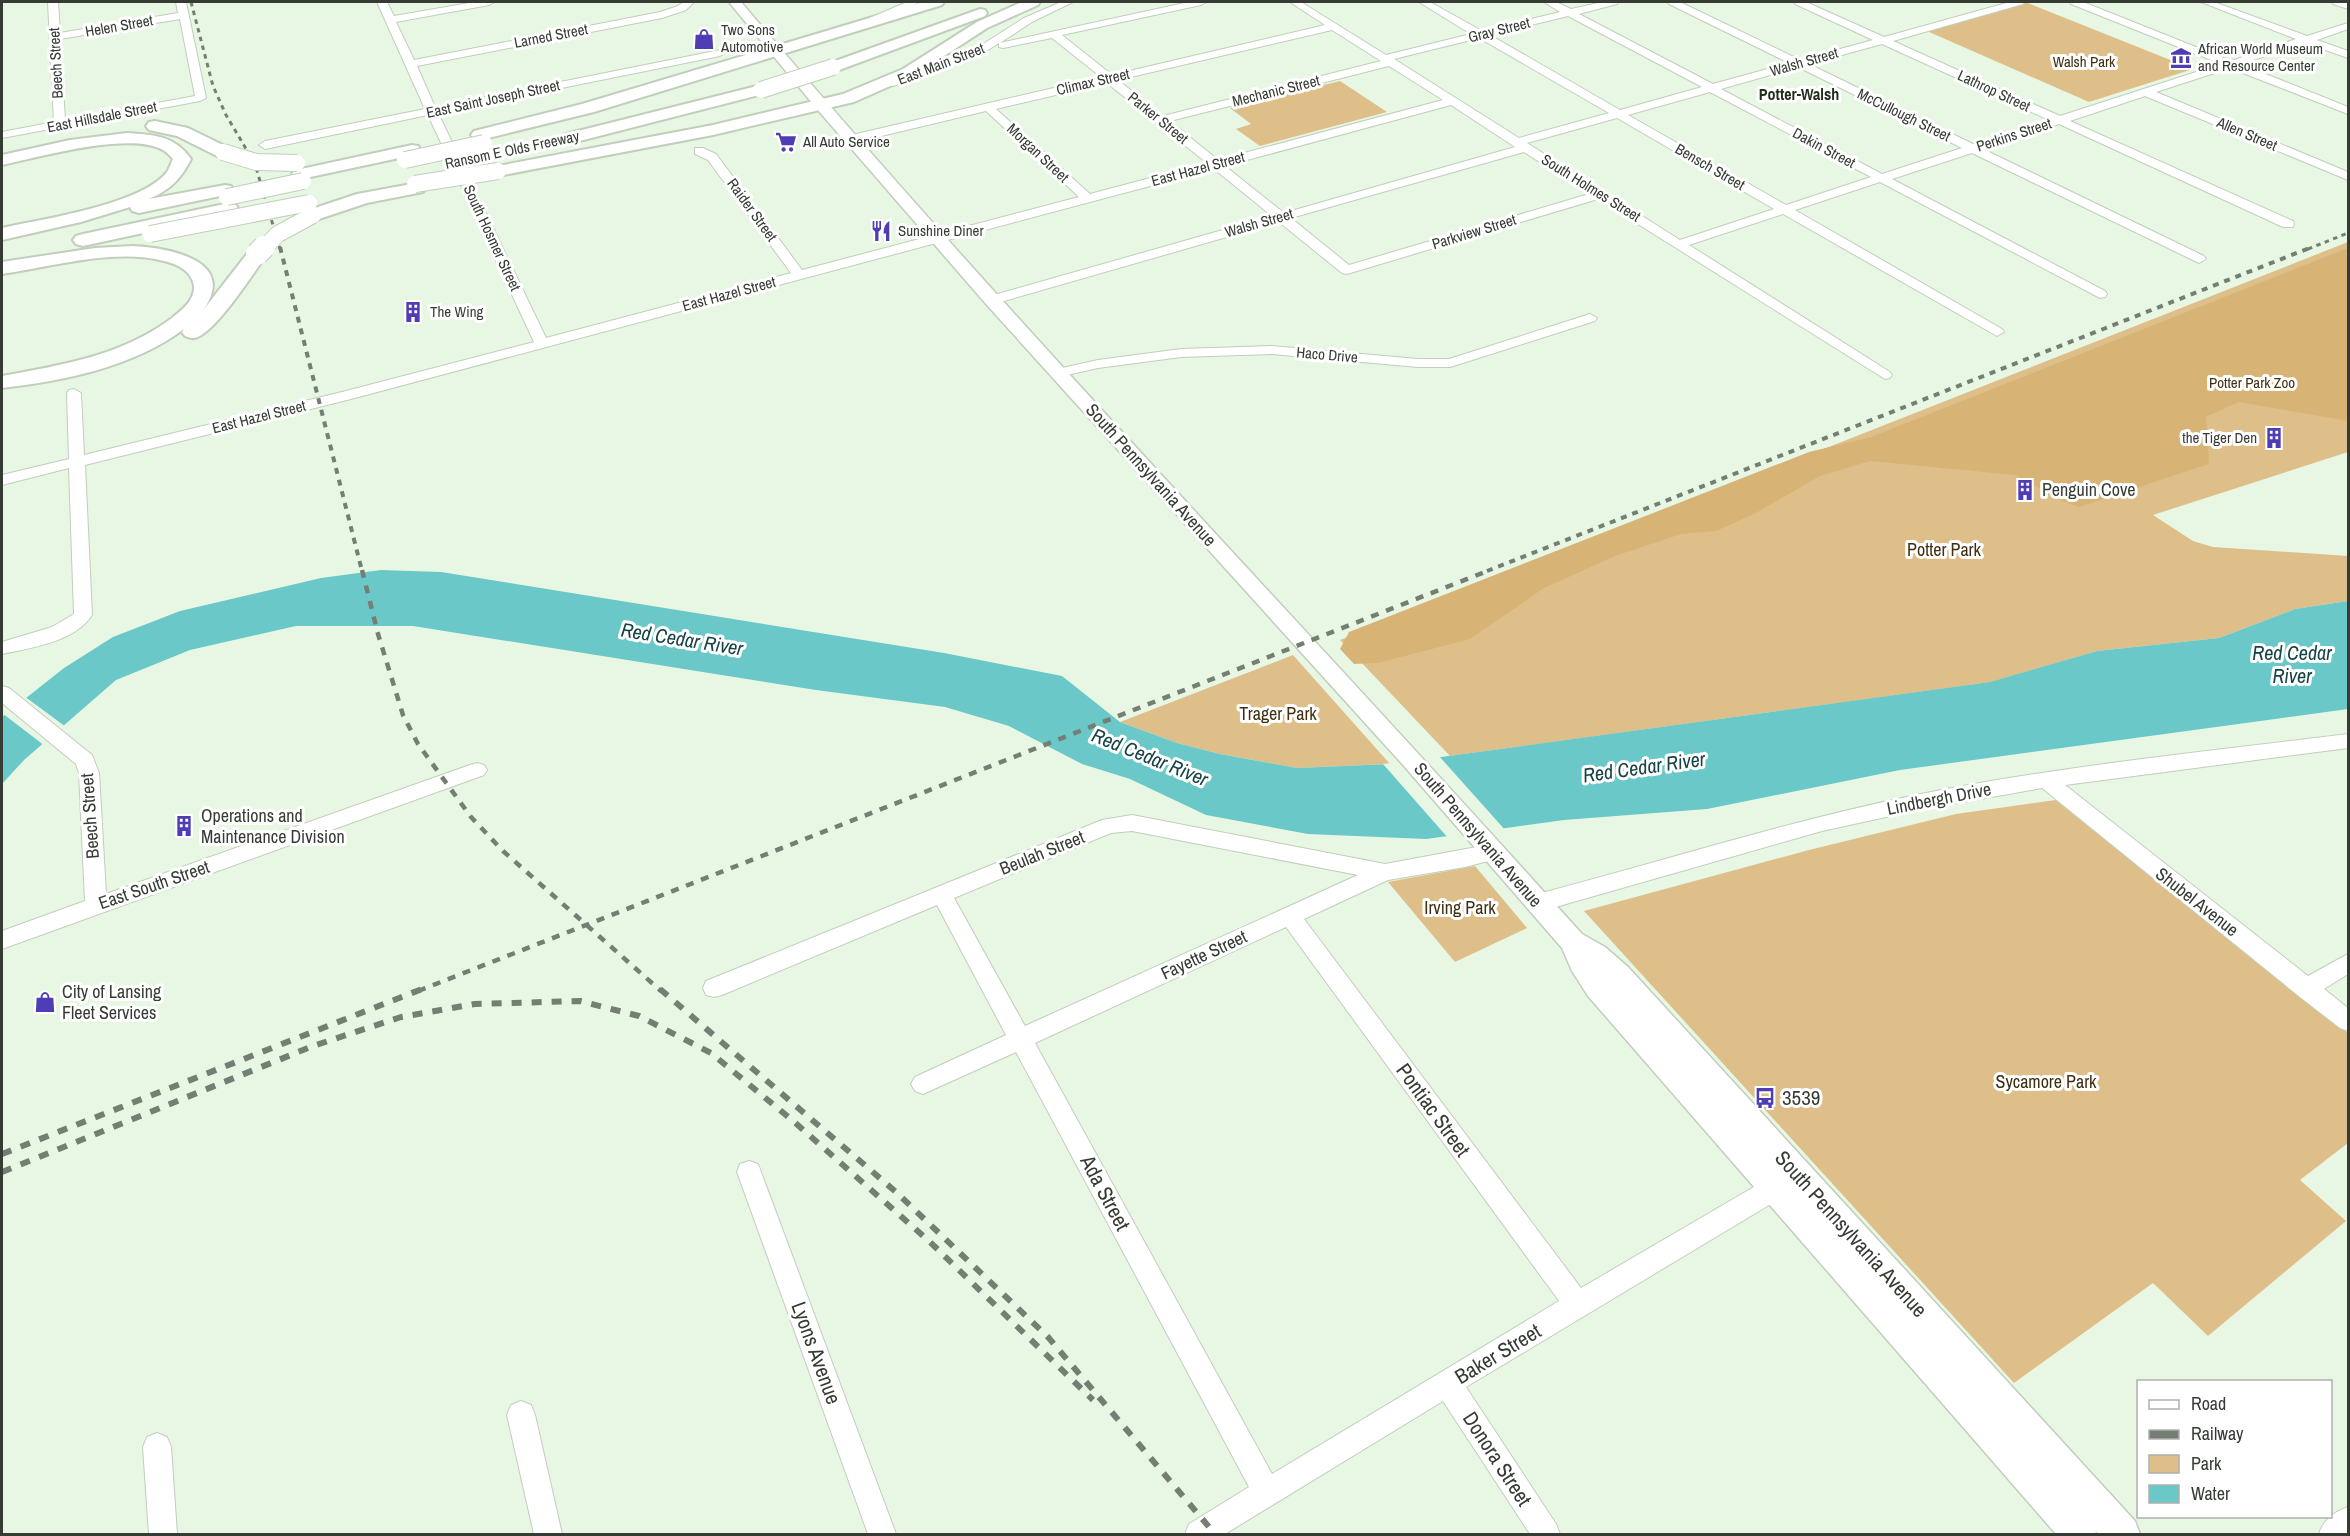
<svg xmlns="http://www.w3.org/2000/svg" width="2350" height="1536" viewBox="0 0 2350 1536" font-family="'Archivo Narrow',sans-serif">
<style>
.green{fill:#dfbf89}
.forest{fill:#d7b376}
.water{fill:#6ac8c8}
.pier{fill:#e8f7e4}
.lines{fill:none;stroke-linecap:round;stroke-linejoin:round}
.minor-casing{stroke:#c0cebb;stroke-width:2}
.major-casing{stroke:#c0cebb;stroke-width:3}
.highway-casing{stroke:#c0cebb;stroke-width:4}
.minor{fill:#fff;fill-rule:evenodd}
.major{fill:#fff;fill-rule:evenodd}
.highway{fill:#fff;fill-rule:evenodd}
.rail-far3{stroke:#757e72;stroke-width:3;stroke-dasharray:4.5 4.5;stroke-linecap:butt}
.rail-far2{stroke:#757e72;stroke-width:4;stroke-dasharray:6 6;stroke-linecap:butt}
.rail-far1{stroke:#757e72;stroke-width:4.5;stroke-dasharray:8 8;stroke-linecap:butt}
.rail{stroke:#757e72;stroke-width:6;stroke-dasharray:10 10;stroke-linecap:butt}
.highway-bridge-far1-casing{stroke:#c0cebb;stroke-width:18;stroke-linecap:butt}
.highway-bridge-casing{stroke:#c0cebb;stroke-width:24;stroke-linecap:butt}
.highway-bridge-far1{stroke:#fff;stroke-width:16}
.highway-bridge{stroke:#fff;stroke-width:22}
.labels{text-anchor:middle;stroke-width:6;stroke-linejoin:round;paint-order:stroke}
.far-street-label{font-size:15px;fill:#363c34;stroke:#fff}
.far-poi-label{font-size:15px;fill:#363c34;stroke:#fff;text-anchor:start}
.far-park-label{font-size:15px;fill:#3f3014;stroke:#fff}
.far-neighbourhood-label{font-size:16px;font-weight:bold;fill:#222d1e;stroke:#fff}
.street-label{font-size:18px;fill:#363c34;stroke:#fff}
.poi-label{font-size:18px;fill:#363c34;stroke:#fff;text-anchor:start}
.park-label{font-size:18px;fill:#3f3014;stroke:#fff}
.water-label{font-size:20px;font-style:italic;fill:#184344;stroke:#fff}
.near-poi-label{font-size:21px;fill:#363c34;stroke:#fff;text-anchor:start}
.near-street-label{font-size:21px;fill:#363c34;stroke:#fff}
</style>
<rect width="100%" height="100%" fill="#e8f7e4"/>
<g class="green">
<polygon points="2016,2 2025,2 2193,69 2089,102 1920,28"/>
<polygon points="1340,81 1387,112 1260,146 1236,129 1251,124 1230,108"/>
<polygon points="2348,242 2348,452 2153,515 2193,541 2213,547 2348,556 2348,601 2295,609 2219,638 2097,651 1991,682 1450,756 1340,640"/>
<polygon points="1293,655 1390,764 1297,768 1220,754 1177,743 1120,722"/>
<polygon points="2056,800 2348,1033 2348,1143 2300,1180 2346,1221 2208,1336 2153,1283 2014,1383 1584,911 1809,850 1956,814"/>
<polygon points="1475,866 1527,928 1455,962 1388,882"/>
</g>
<polygon class="forest" points="2348,248 2348,421 2239,402 2206,417 2209,464 2079,507 2065,502 2015,475 1870,461 1820,476 1754,514 1716,531 1681,534 1615,556 1544,588 1470,639 1378,663 1354,664 1340,649 1349,632 1809,452 1871,437"/>
<polygon class="water" points="381,570 441,572 944,653 1062,676 1120,722 1177,743 1220,754 1297,768 1390,764 1990,682 2097,651 2219,638 2295,609 2348,601 2348,709 1900,770 1707,809 1564,820 1426,839 1308,834 1206,815 1130,779 1082,764 1009,726 945,707 816,690 413,626 296,626 190,650 116,680 24,760 2,784 2,717 64,668 113,637 180,611 321,578"/>
<g class="pier">
<polygon points="24,696 66,727 45,746 2,713"/>
<polygon points="1439,756 1506,831 1449,839 1383,764"/>
</g>
<g class="lines">
<defs>
<g id="minor">
<path d="M48 2H58L60 33 178 13 176 2H186L206 98 200 101 2 138V132L54 122ZM180 19 195 96 65 120 60 39Z"/>
<path d="M377 2H387L394 16 475 2H494L489 5 396 22 414 60 660 12 678 6 683 2H694L686 10 662 18 417 66 435 107 720 50 725 53 720 56 438 113 546 338 791 273 708 160 695 154V148H703L716 154 802 270 1079 197 986 111 852 143 846 139 852 135 1101 77 1052 38 1003 48 999 47V43L988 50 896 85 892 86 886 83 980 46 1024 18 1061 2H1073L1032 22 1000 43 1189 2H1206L1201 5 1062 35 1112 75 1325 25 1290 2H1301L1386 55 1471 34 1419 2H1430L1482 31 1560 12 1544 2H1556L1571 9 1603 2H1618L1617 4 1579 14 1713 84 1789 63 1669 4 1668 2H1680L1800 60 1873 40 1795 4 1794 2H1806L1884 37 2010 2H2024L2023 4 1893 41 2060 116 2221 64 2071 4 2070 2H2083L2231 61 2296 39 2201 2H2214L2307 36 2348 23V29L2317 40 2348 51V58L2306 43 2241 64 2348 107V114L2230 68 2156 92 2348 172V180L2145 96 2070 121 2293 221 2294 224 2293 227H2283L2059 124 1983 149 2204 256 2206 259 2199 263 1972 153 1892 179 2105 291 2107 294 2105 297 2100 298 1880 182 1795 210 2002 329 2004 332 1997 336 1783 214 1689 245 1890 372 1892 375 1890 378 1885 379 1598 199 1347 274 1342 273 1279 222 997 303 992 304 985 300 987 297 1272 216 1214 169 351 399 85 465 92 615C75 642 30 648 2 654V642L52 627 74 614 69 468 2 485V475L69 459 67 393 69 390 74 389 81 393 84 455 342 392 534 342 428 115 265 149 259 145 265 141 425 109ZM1568 16 1702 87 1620 110 1490 35ZM1332 30 1381 61 1163 116 1118 80ZM1479 38 1609 113 1519 138 1394 59ZM1882 44 2049 120 1973 144 1809 64ZM1389 66 1443 100 1218 160 1170 121ZM1798 67 1962 148 1882 174 1721 89ZM1107 83 1207 163 1090 194 996 109ZM1710 92 1871 177 1786 205 1628 115ZM1451 105 1515 147 1284 213 1225 166ZM1617 118 1774 209 1680 240 1527 143ZM1524 152 1589 194 1349 265 1291 218Z"/>
<polygon points="907,2 920,2 874,22 865,20"/>
<polygon points="2332,2 2348,3 2348,9 2333,4"/>
<polygon points="1590,314 1597,318 1595,321 1450,367 1418,367 1272,354 1181,357 1098,368 1058,377 1051,373 1053,370 1098,360 1181,349 1272,346 1418,359 1449,359"/>
<polygon points="2,686 9,688 92,755 99,773 106,894 470,765 477,763 484,765 487,770 484,775 2,949 2,931 85,901 79,773 76,764 2,703"/>
<path d="M2348 734V748L2065 785 2308 976 2348 954V974L2324 989 2348 1008V1031L2340 1028 2300 997 2042 788 1918 810 1822 831 1538 912 1531 909 1527 903 1531 897 1538 894C1664 861 1788 821 1916 795 2058 766 2204 752 2348 734Z"/>
<path d="M1132 815 1385 864 1493 844 1500 846 1503 852 1500 858 1465 867 1388 880 1304 919 1581 1288 1776 1174 1785 1170 1794 1174 1797 1182 1794 1190 1466 1387 1556 1524 1560 1534H1530L1443 1401 1225 1534H1185L1189 1524 1249 1487 1016 1052 923 1094 915 1091 911 1084 915 1077 1006 1035 937 905 722 995 714 997 706 995 703 988 706 981 1102 820ZM1132 831 1358 875 1025 1026 954 898 1111 833ZM1286 927 1559 1301 1272 1474 1035 1043Z"/>
<polygon points="749,1161 758,1164 761,1172 896,1534 868,1534 737,1172 740,1164"/>
<polygon points="521,1401 531,1405 535,1415 562,1534 534,1534 507,1415 511,1405"/>
<polygon points="157,1433 167,1437 171,1447 177,1534 149,1534 143,1447 147,1437"/>
<path d="M2348 1507V1534H2319C2323 1520 2334 1512 2348 1507Z"/>
</g>
<path id="major" d="M729 2H741C1011 322 1303 623 1582 934L1605 947 1628 967 2135 1521 2140 1534H2099L2095 1531 2097 1534H2056L1588 996 1572 971 1562 948 1404 766 986 304 817 109Z"/>
<g id="highway">
<polygon points="923,2 944,2 942,5 594,112 480,140 474,139 471,135 474,131 582,104"/>
<polygon points="1022,2 1040,2 1038,5 987,28 915,75 854,102 713,135 498,176 492,175 489,171 492,167 498,166 713,125 843,94 903,69 977,22"/>
<polygon points="980,9 985,10 987,13 985,16 839,70 827,70 825,67 827,64"/>
<polygon points="761,85 767,87 769,90 767,93 568,144 562,143 559,139 562,135"/>
<polygon points="155,121 188,128 229,148 232,152 229,156 217,156 177,136 149,130 146,126 149,122"/>
<path d="M127 133C154 135 174 135 191 159 181 179 170 190 149 199L225 185 231 186 234 190 231 194 225 195 139 213 132 211 130 207 81 222 2 240V228C42 219 141 205 167 172 169 169 171 163 173 159 170 156 167 152 163 150 130 131 39 157 2 165V155L70 140Z"/>
<polygon points="412,145 418,146 421,150 418,154 301,179 295,178 292,174 295,170 301,169"/>
<polygon points="417,183 423,184 426,188 423,192 367,203 313,221 306,219 304,215 306,211 357,194"/>
<polygon points="229,203 236,205 238,209 236,213 83,246 76,244 73,240 76,236 83,234"/>
<path d="M133 246C170 248 241 261 201 313L250 250H264L267 254C253 274 219 327 198 337 194 339 189 338 185 336L182 332 184 329C133 367 64 381 2 388V376C62 365 121 356 172 318 182 310 195 300 194 286 192 271 177 264 164 261 115 248 51 267 2 274V262L95 248Z"/>
</g>
</defs>
<use href="#minor" class="minor-casing"/>
<use href="#major" class="major-casing"/>
<use href="#highway" class="highway-casing"/>
<use href="#minor" class="minor"/>
<use href="#major" class="major"/>
<use href="#highway" class="highway"/>
<g class="rail-far3">
<polyline points="191,2 213,86 226,115 255,164 280,249"/>
<polyline points="2308,249 2348,233"/>
</g>
<g class="rail-far2">
<polyline points="280,247 362,571"/>
<polyline points="1487,571 2312,247"/>
</g>
<g class="rail-far1">
<polyline points="362,570 378,634 403,715 418,744 471,817 503,851 661,991"/>
<polyline points="418,991 1490,570"/>
</g>
<g class="rail">
<polyline points="660,989 896,1192 1048,1337 1215,1534"/>
<polyline points="2,1154 422,989"/>
<polyline points="2,1172 313,1046 401,1017 475,1004 580,1001 639,1016 711,1053 792,1120 929,1241 1093,1400"/>
</g>
<defs>
<g id="highway-bridge-far1">
<polyline points="761,90 833,67"/>
<polyline points="223,152 256,162 297,163"/>
<polyline points="405,160 484,143"/>
<polyline points="415,184 498,171"/>
<polyline points="227,197 303,181"/>
<polyline points="150,234 309,203"/>
<polyline points="263,249 278,234 313,215"/>
</g>
<polyline id="highway-bridge" points="257,254 264,247"/>
</defs>
<use href="#highway-bridge-far1" class="highway-bridge-far1-casing"/>
<use href="#highway-bridge" class="highway-bridge-casing"/>
<use href="#highway-bridge-far1" class="highway-bridge-far1"/>
<use href="#highway-bridge" class="highway-bridge"/>
</g>
<defs>
<symbol id="shop-bare" viewBox="-9 -9 18 18"><path d="M-5-2.5h2.3a2.7 3.5 0 0 1 5.4 0H5L5.5 6h-11ZM-1.5-2.5h3a1.5 2.3 0 0 0-3 0Z" fill="#4f3db4" stroke="#fff" stroke-width="2.5" paint-order="stroke"/></symbol>
<symbol id="museum-bare" viewBox="-9 -9 18 18"><path d="M0-6L6-3V-2H-6V-3ZM-5-1h2V3h-2ZM-1-1h2V3h-2ZM3-1h2V3H3ZM-6 4H6V6H-6Z" fill="#4f3db4" stroke="#fff" stroke-width="2.5" paint-order="stroke"/></symbol>
<symbol id="supermarket-bare" viewBox="-9 -9 18 18"><path d="M-6-5.5h2.5l.6 2H6L4.5 2H-2.5L-4.4-4H-6ZM-1.5 3.2a1.3 1.3 0 1 0 .1 0ZM3 3.2a1.3 1.3 0 1 0 .1 0Z" fill="#4f3db4" stroke="#fff" stroke-width="2.5" paint-order="stroke"/></symbol>
<symbol id="restaurant-bare" viewBox="-9 -9 18 18"><path d="M-5-6h1v4h1v-4h1v4h1v-4h1v5L-1.5 .5V6h-2V.5L-5-1ZM5-6V6H3V1.5H1.5Q1.5-4 5-6Z" fill="#4f3db4" stroke="#fff" stroke-width="2.5" paint-order="stroke"/></symbol>
<symbol id="building-bare" viewBox="-9 -9 18 18"><path d="M-4-6H4V6H1V3H-1V6H-4ZM-2.5-4.3h1.7v1.8h-1.7ZM.8-4.3h1.7v1.8H.8ZM-2.5-1h1.7V.8h-1.7ZM.8-1h1.7V.8H.8Z" fill="#4f3db4" stroke="#fff" stroke-width="2.5" paint-order="stroke"/></symbol>
<symbol id="bus-bare" viewBox="-9 -9 18 18"><path d="M-5-6H5V4H4V6H2V4H-2V6H-4V4H-5ZM-3.5-4V0h7V-4ZM-3.5 1.2v1.5H-2V1.2ZM2 1.2v1.5H3.5V1.2Z" fill="#4f3db4" stroke="#fff" stroke-width="2.5" paint-order="stroke"/></symbol>
</defs>
<g fill-rule="evenodd">
<use href="#shop-bare" x="689" y="24" width="30" height="30"/>
<use href="#museum-bare" x="2166" y="43" width="30" height="30"/>
<use href="#supermarket-bare" x="771" y="127" width="30" height="30"/>
<use href="#restaurant-bare" x="866" y="216" width="30" height="30"/>
<use href="#building-bare" x="398" y="297" width="30" height="30"/>
<use href="#building-bare" x="2259" y="423" width="30" height="30"/>
<use href="#building-bare" x="2010" y="475" width="30" height="30"/>
<use href="#building-bare" x="169" y="811" width="30" height="30"/>
<use href="#shop-bare" x="30" y="987" width="30" height="30"/>
<use href="#bus-bare" x="1750" y="1083" width="30" height="30"/>
</g>
<g class="labels">
<g class="far-street-label">
<text transform="translate(119 26) rotate(-10)" y="5">Helen Street</text>
<text transform="translate(1499 30) rotate(-14)" y="5">Gray Street</text>
<text transform="translate(551 36) rotate(-11)" y="5">Larned Street</text>
<text transform="translate(1804 62) rotate(-16)" y="5">Walsh Street</text>
<text transform="translate(56 63) rotate(-93)" y="5">Beech Street</text>
<text transform="translate(941 64) rotate(-21)" y="5">East Main Street</text>
<text transform="translate(1093 82) rotate(-13)" y="5">Climax Street</text>
<text transform="translate(1276 91) rotate(-14)" y="5">Mechanic Street</text>
<text transform="translate(1994 91) rotate(25)" y="5">Lathrop Street</text>
<text transform="translate(493 99) rotate(-12)" y="5">East Saint Joseph Street</text>
<text transform="translate(1904 115) rotate(26)" y="5">McCullough Street</text>
<text transform="translate(102 117) rotate(-11)" y="5">East Hillsdale Street</text>
<text transform="translate(1158 118) rotate(39)" y="5">Parker Street</text>
<text transform="translate(2247 134) rotate(23)" y="5">Allen Street</text>
<text transform="translate(2014 135) rotate(-18)" y="5">Perkins Street</text>
<text transform="translate(1824 148) rotate(28)" y="5">Dakin Street</text>
<text transform="translate(512 150) rotate(-12)" y="5">Ransom E Olds Freeway</text>
<text transform="translate(1038 153) rotate(43)" y="5">Morgan Street</text>
<text transform="translate(1710 167) rotate(30)" y="5">Bensch Street</text>
<text transform="translate(1198 169) rotate(-15)" y="5">East Hazel Street</text>
<text transform="translate(1591 188) rotate(32)" y="5">South Holmes Street</text>
<text transform="translate(752 210) rotate(54)" y="5">Raider Street</text>
<text transform="translate(1259 223) rotate(-16)" y="5">Walsh Street</text>
<text transform="translate(1474 232) rotate(-17)" y="5">Parkview Street</text>
<text transform="translate(492 238) rotate(65)" y="5">South Hosmer Street</text>
<text transform="translate(729 294) rotate(-15)" y="5">East Hazel Street</text>
<text transform="translate(1327 355) rotate(5)" y="5">Haco Drive</text>
<text transform="translate(259 417) rotate(-14)" y="5">East Hazel Street</text>
</g>
<g class="far-poi-label">
<text x="721" y="35">Two Sons<tspan x="721" dy="17">Automotive</tspan></text>
<text x="2198" y="54">African World Museum<tspan x="2198" dy="17">and Resource Center</tspan></text>
<text x="803" y="147">All Auto Service</text>
<text x="898" y="236">Sunshine Diner</text>
<text x="430" y="317">The Wing</text>
<text x="2257" y="443" text-anchor="end">the Tiger Den</text>
</g>
<g class="far-park-label">
<text x="2084" y="67">Walsh Park</text>
<text x="2252" y="388">Potter Park Zoo</text>
</g>
<g class="far-neighbourhood-label">
<text x="1799" y="100">Potter-Walsh</text>
</g>
<g class="street-label">
<text transform="translate(1151 475) rotate(48)" y="6">South Pennsylvania Avenue</text>
<text transform="translate(1939 799) rotate(-11)" y="6">Lindbergh Drive</text>
<text transform="translate(90 816) rotate(-94)" y="6">Beech Street</text>
<text transform="translate(1478 835) rotate(49)" y="6">South Pennsylvania Avenue</text>
<text transform="translate(1042 853) rotate(-22)" y="6">Beulah Street</text>
<text transform="translate(154 885) rotate(-19)" y="6">East South Street</text>
<text transform="translate(2197 902) rotate(38)" y="6">Shubel Avenue</text>
<text transform="translate(1204 955) rotate(-25)" y="6">Fayette Street</text>
</g>
<g class="poi-label">
<text x="2042" y="496">Penguin Cove</text>
<text x="201" y="822">Operations and<tspan x="201" dy="21">Maintenance Division</tspan></text>
<text x="62" y="998">City of Lansing<tspan x="62" dy="21">Fleet Services</tspan></text>
</g>
<g class="park-label">
<text x="1944" y="556">Potter Park</text>
<text x="1278" y="720">Trager Park</text>
<text x="1460" y="914">Irving Park</text>
<text x="2046" y="1088">Sycamore Park</text>
</g>
<g class="water-label">
<text transform="translate(682 639) rotate(9)" y="7">Red Cedar River</text>
<text x="2292" y="660">Red Cedar<tspan x="2292" dy="23">River</tspan></text>
<text transform="translate(1150 757) rotate(22)" y="7">Red Cedar River</text>
<text transform="translate(1644 767) rotate(-8)" y="7">Red Cedar River</text>
</g>
<g class="near-poi-label">
<text x="1782" y="1105">3539</text>
</g>
<g class="near-street-label">
<text transform="translate(1433 1110) rotate(54)" y="7">Pontiac Street</text>
<text transform="translate(1105 1193) rotate(62)" y="7">Ada Street</text>
<text transform="translate(1851 1234) rotate(48)" y="7">South Pennsylvania Avenue</text>
<text transform="translate(816 1353) rotate(70)" y="7">Lyons Avenue</text>
<text transform="translate(1498 1354) rotate(-31)" y="7">Baker Street</text>
<text transform="translate(1497 1459) rotate(57)" y="7">Donora Street</text>
</g>
</g>
<rect width="2350" height="1536" fill="none" stroke="#363c34" stroke-width="6"/>
<rect x="2137" y="1380" width="195" height="138" fill="#ffffff" stroke="#afb1ae" stroke-width="1.5"/>
<rect x="2149" y="1400" width="30" height="9" fill="#ffffff" stroke="#afb1ae" stroke-width="1.5"/>
<text x="2191" y="1410" font-size="18" fill="#363c34">Road</text>
<rect x="2149" y="1430" width="30" height="9" fill="#757e72" stroke="#afb1ae" stroke-width="1.5"/>
<text x="2191" y="1440" font-size="18" fill="#363c34">Railway</text>
<rect x="2149" y="1455" width="30" height="18" fill="#dfbf89" stroke="#afb1ae" stroke-width="1.5"/>
<text x="2191" y="1470" font-size="18" fill="#363c34">Park</text>
<rect x="2149" y="1485" width="30" height="18" fill="#6ac8c8" stroke="#afb1ae" stroke-width="1.5"/>
<text x="2191" y="1500" font-size="18" fill="#363c34">Water</text>
</svg>
